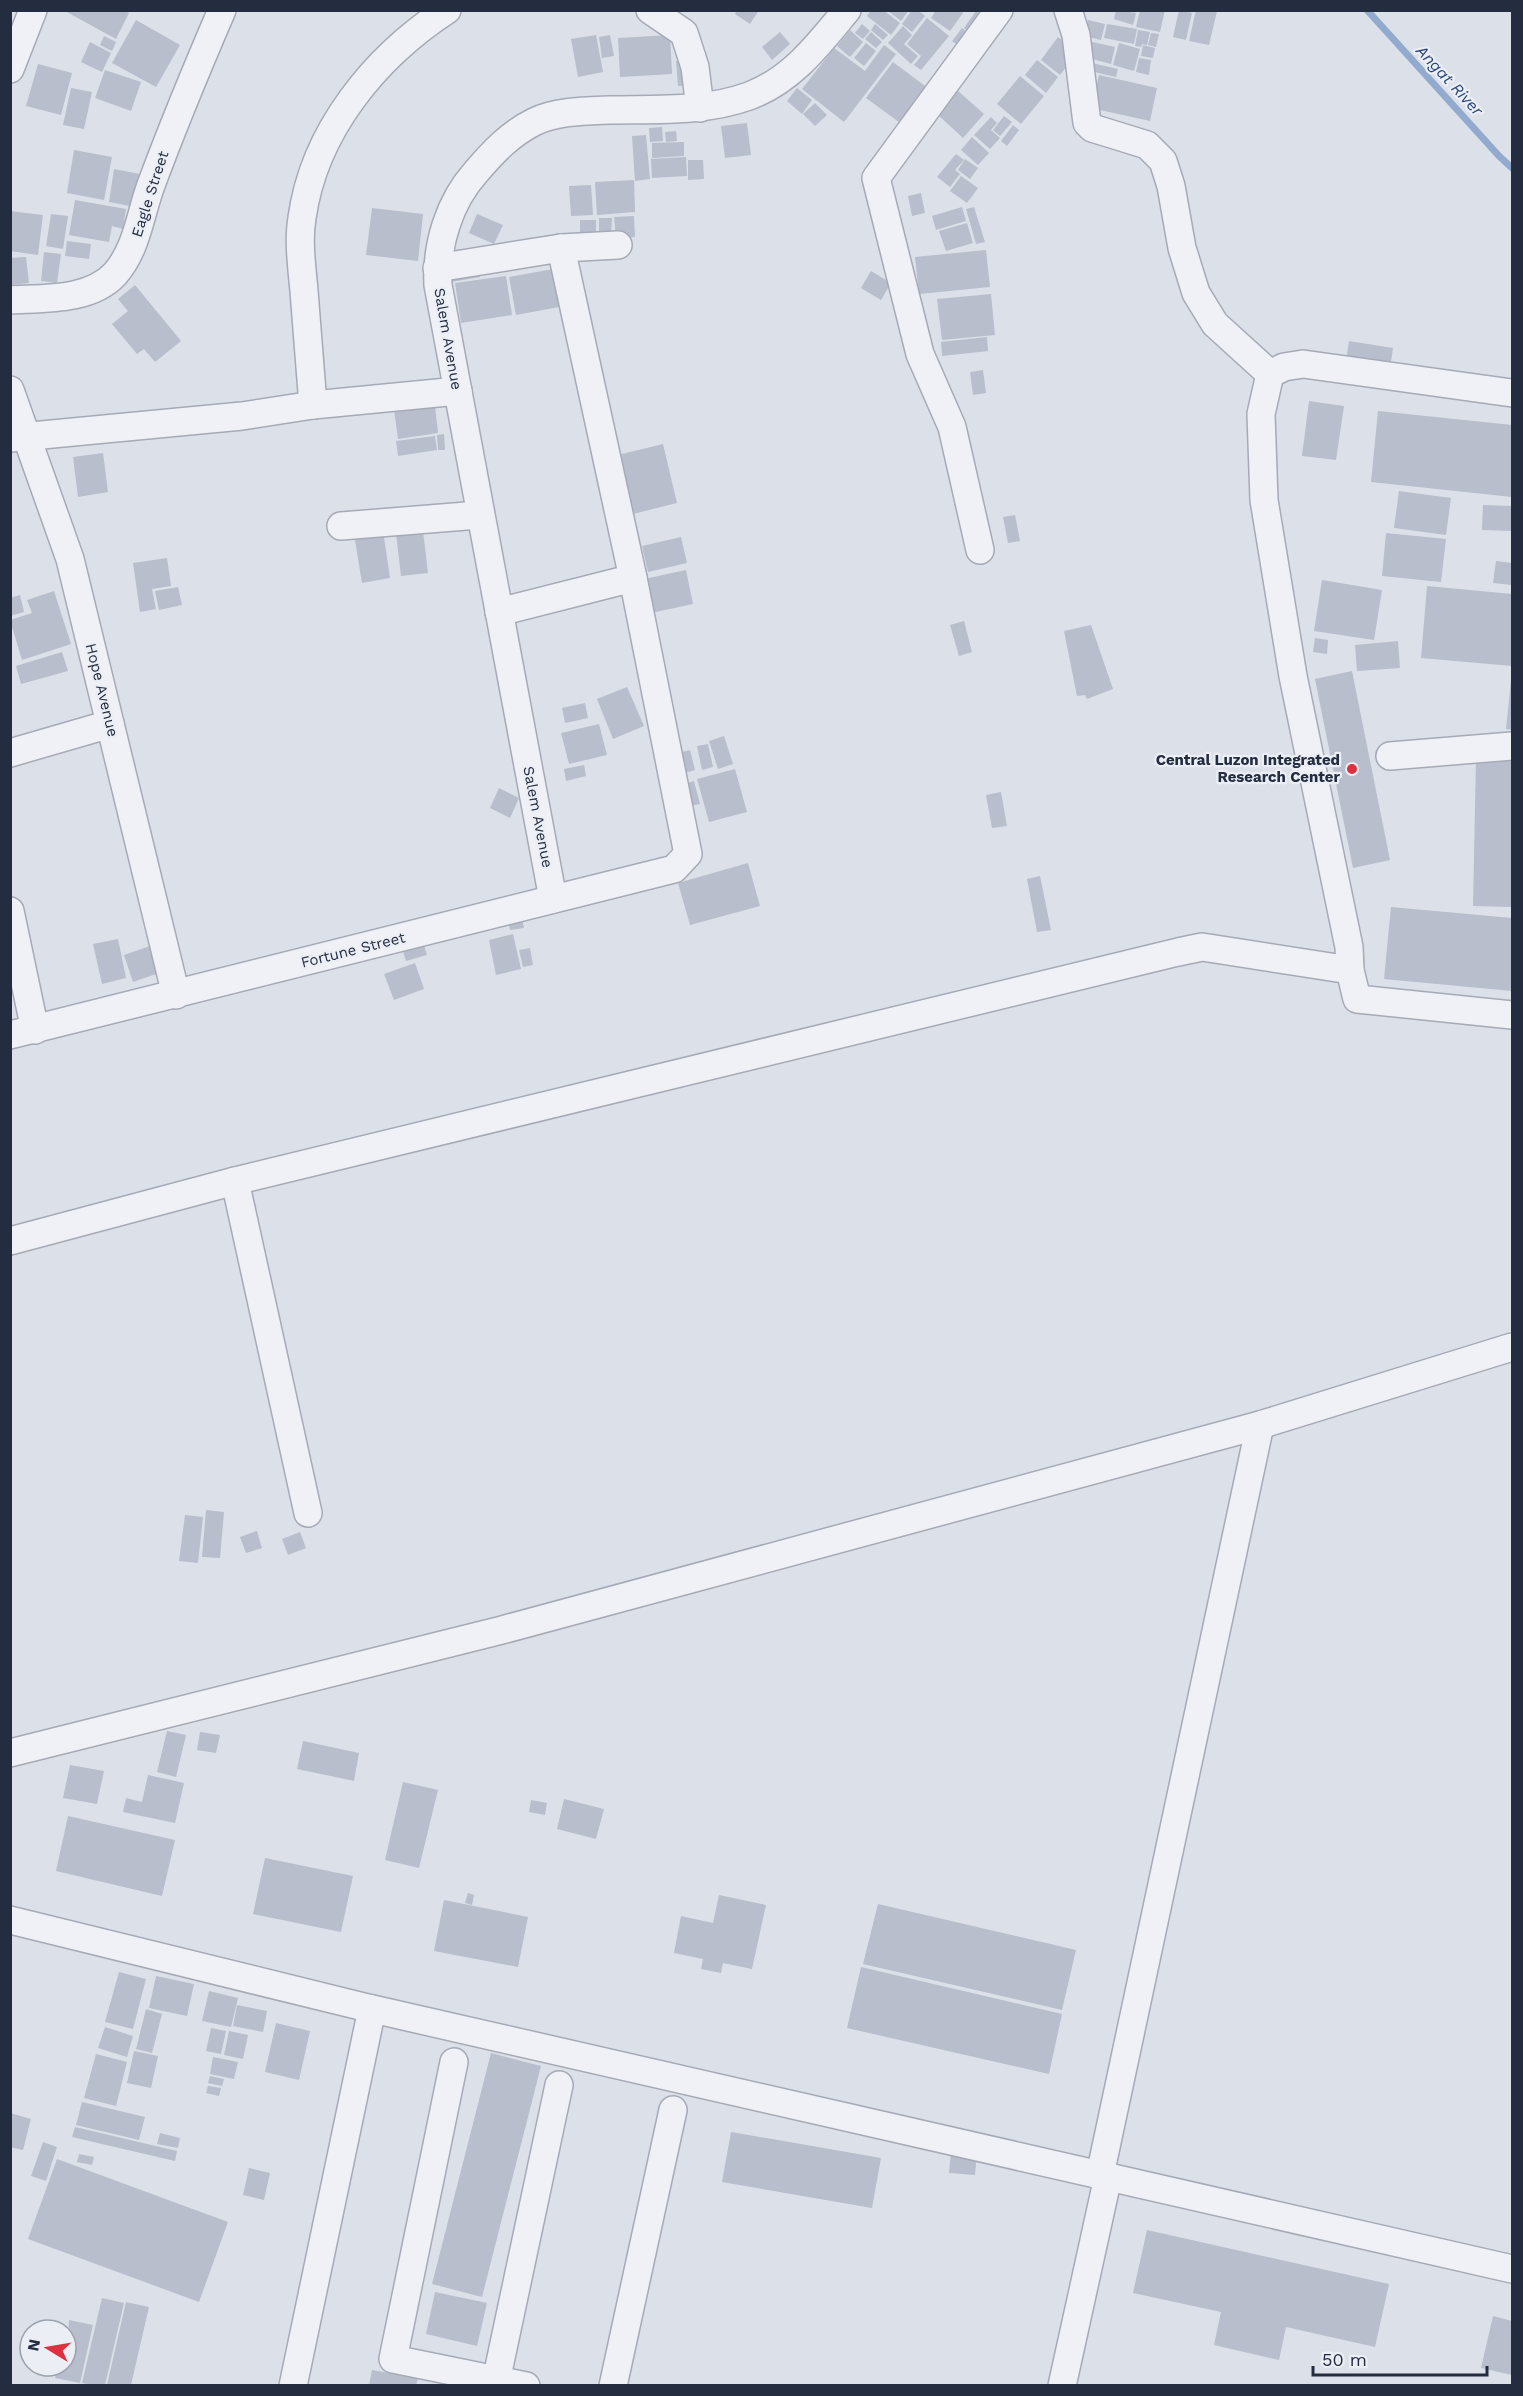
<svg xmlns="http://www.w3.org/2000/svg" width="1523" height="2396" viewBox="0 0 1523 2396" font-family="'Work Sans',sans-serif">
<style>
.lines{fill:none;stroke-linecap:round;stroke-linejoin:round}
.stream{stroke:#92aacd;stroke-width:7}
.building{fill:#b8becb}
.minor-casing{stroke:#a5aab6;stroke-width:30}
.minor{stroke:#eff1f6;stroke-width:27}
.poi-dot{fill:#dd313f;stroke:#ebeff5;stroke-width:2}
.labels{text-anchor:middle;stroke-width:4.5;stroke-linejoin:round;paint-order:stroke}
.street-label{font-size:15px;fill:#242c40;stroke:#ebeff5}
.poi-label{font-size:15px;font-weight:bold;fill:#242c40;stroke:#ebeff5;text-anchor:end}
.water-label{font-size:16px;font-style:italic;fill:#2a4778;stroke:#ebeff5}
</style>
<rect width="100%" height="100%" fill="#dce0e8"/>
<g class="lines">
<polyline class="stream" points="1367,10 1499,156 1512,168"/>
</g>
<g class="building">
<polygon points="63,10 124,10 129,13 116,39"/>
<polygon points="737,10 759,10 750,24 735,14"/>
<polygon points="871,10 883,10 900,23 891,35 867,16"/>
<polygon points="887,10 909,10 901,21"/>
<polygon points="912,10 918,10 925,16 912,32 902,24"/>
<polygon points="936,10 960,10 963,13 950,31 931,18"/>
<polygon points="1116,10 1136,13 1133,25 1114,19"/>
<polygon points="1140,10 1165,10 1160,32 1136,27"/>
<polygon points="1179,10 1192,13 1186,40 1173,37"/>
<polygon points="1196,10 1217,11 1209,45 1189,41"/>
<polygon points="976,11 987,18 975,36 964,28"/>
<polygon points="927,18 949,36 921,70 914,65 921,56 907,44"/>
<polygon points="136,20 180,45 156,87 112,63"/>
<polygon points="1088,20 1105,24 1101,40 1085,36"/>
<polygon points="862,24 870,31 863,39 855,33"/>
<polygon points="875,24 888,35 883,40 871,30"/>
<polygon points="1107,24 1137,29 1134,44 1104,38"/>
<polygon points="903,26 912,35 904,44 918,56 911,64 888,43"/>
<polygon points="962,28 973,36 963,49 952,41"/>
<polygon points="850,30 863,42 850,57 837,46"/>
<polygon points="1138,30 1150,32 1147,45 1142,44 1141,47 1135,46"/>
<polygon points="780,32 790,44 772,60 762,47"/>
<polygon points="871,32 882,42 876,48 865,39"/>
<polygon points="1151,33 1159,34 1156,47 1148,45"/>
<polygon points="596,35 603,72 578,77 571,39"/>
<polygon points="610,35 614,56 602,58 599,37"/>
<polygon points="670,35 672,74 620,77 618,38"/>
<polygon points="104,36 116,42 112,51 100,45"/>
<polygon points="1058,37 1078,52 1060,75 1041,60"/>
<polygon points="1084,40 1115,47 1111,64 1081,56"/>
<polygon points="90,42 111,53 102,72 81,62"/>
<polygon points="866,43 876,51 864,66 854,58"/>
<polygon points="1119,43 1140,49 1134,71 1113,65"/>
<polygon points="884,45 896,54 844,122 802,89 834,48 865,71"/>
<polygon points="1143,45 1155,48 1153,58 1141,56"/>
<polygon points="1139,58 1151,60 1149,75 1136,72"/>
<polygon points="687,60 690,85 678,86 676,61"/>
<polygon points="1037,60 1058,77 1046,93 1025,75"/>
<polygon points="893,62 929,89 903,125 866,98"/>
<polygon points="1092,63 1118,69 1116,77 1090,71"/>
<polygon points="38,64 72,73 61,115 26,106"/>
<polygon points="105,70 141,82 131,111 95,98"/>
<polygon points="1099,75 1157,88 1150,121 1091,108"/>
<polygon points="1020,76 1044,96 1021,124 997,104"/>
<polygon points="71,88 92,92 84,129 63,125"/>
<polygon points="797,88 812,100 802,114 787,101"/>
<polygon points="957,90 984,114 963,138 936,113"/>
<polygon points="815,103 827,115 815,126 803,114"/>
<polygon points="1004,116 1012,122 1000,136 993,130"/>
<polygon points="991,117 997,123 991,130 1000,138 990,149 974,135"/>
<polygon points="747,123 751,155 725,158 721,126"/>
<polygon points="1013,125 1019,130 1007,146 1001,141"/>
<polygon points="662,127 663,141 650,142 649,128"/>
<polygon points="676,131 677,141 666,142 665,132"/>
<polygon points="646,135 650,179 635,181 632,136"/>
<polygon points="972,137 989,153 978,165 961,150"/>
<polygon points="684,142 684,156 652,158 652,143"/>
<polygon points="74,150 112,157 104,200 67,193"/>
<polygon points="956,154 964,160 955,170 960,174 950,187 937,177"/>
<polygon points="686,157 687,176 652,178 651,159"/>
<polygon points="965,159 978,168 970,179 958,170"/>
<polygon points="688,160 703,160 704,179 688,180"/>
<polygon points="114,169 145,175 140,208 109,202"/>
<polygon points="961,176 978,188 967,203 950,191"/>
<polygon points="634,180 635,212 597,215 595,182"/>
<polygon points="591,185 593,215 571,216 569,186"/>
<polygon points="921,193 925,213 912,216 908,196"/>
<polygon points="75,200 126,209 123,229 112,226 109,242 69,235"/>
<polygon points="962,207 966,221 936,230 932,216"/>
<polygon points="974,207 985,242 976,244 966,209"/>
<polygon points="372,208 423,214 418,261 366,255"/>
<polygon points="10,211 43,215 38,255 10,251"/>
<polygon points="51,214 68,216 63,249 46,246"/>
<polygon points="477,214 503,225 494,244 469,233"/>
<polygon points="634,216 635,237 616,238 614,217"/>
<polygon points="599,218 612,218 611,236 599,235"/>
<rect x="580" y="220" width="16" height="14"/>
<polygon points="967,223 973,243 946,251 939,231"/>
<polygon points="67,241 91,244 89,259 65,256"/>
<polygon points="986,250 990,287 919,294 915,257"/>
<polygon points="44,252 61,254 57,283 41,281"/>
<polygon points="26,257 29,283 10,285 10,258"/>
<polygon points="479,267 480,277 451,282 450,272"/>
<polygon points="553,269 559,307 516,315 509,277"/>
<polygon points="871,271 891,283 881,300 861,288"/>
<polygon points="506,276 512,315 461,323 455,283"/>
<polygon points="135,285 181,341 155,362 144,349 137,354 112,324 128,311 118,299"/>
<polygon points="991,294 995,335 942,340 937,299"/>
<polygon points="987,337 988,351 942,356 941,342"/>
<polygon points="1349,341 1393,348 1389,374 1345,367"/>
<polygon points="983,370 986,393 973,395 970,372"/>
<polygon points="434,397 438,433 398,439 393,402"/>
<polygon points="1309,401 1344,406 1336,460 1302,456"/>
<polygon points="1378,411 1512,425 1512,497 1371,482"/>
<polygon points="444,434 445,450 438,450 437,435"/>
<polygon points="435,436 437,450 398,456 396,441"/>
<polygon points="663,444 677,503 633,514 618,455"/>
<polygon points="103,453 108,492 78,497 73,457"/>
<polygon points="1399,491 1451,498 1446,535 1394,528"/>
<polygon points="1483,505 1512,506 1512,531 1482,530"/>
<polygon points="1015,515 1020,541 1008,543 1003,517"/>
<polygon points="422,522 428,573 401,576 395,525"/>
<polygon points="382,524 390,578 362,583 353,528"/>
<polygon points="1386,533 1446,539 1441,582 1382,576"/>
<polygon points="681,537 687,563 648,572 642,546"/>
<polygon points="167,558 171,586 152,589 156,609 140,612 133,563"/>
<polygon points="1496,561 1512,563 1512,585 1493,583"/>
<polygon points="686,570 693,604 651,613 644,579"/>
<polygon points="1322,580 1382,590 1374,640 1314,631"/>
<polygon points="1427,586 1512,594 1512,666 1421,658"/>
<polygon points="178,587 182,605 159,610 155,591"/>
<polygon points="54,591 71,644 22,660 10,620 32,613 27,600"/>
<polygon points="20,595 24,612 10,616 10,598"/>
<polygon points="964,621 972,652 959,656 950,625"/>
<polygon points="1091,625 1113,689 1087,699 1085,695 1077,696 1064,631"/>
<polygon points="1315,638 1328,640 1327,654 1313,652"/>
<polygon points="1398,641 1400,668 1357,671 1355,645"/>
<polygon points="62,652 68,671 21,684 16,666"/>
<polygon points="1352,671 1390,860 1353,868 1315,679"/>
<polygon points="1511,680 1512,680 1512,730 1506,729"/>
<polygon points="627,687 644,726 613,739 597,699"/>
<polygon points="585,703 588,718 565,723 562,708"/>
<polygon points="599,724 607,755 569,764 561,733"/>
<polygon points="724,736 733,764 718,769 709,741"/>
<polygon points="708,744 713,767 702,770 697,746"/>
<polygon points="690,750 695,770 678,775 673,754"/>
<polygon points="1476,758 1512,759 1512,907 1473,906"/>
<polygon points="584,765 586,776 566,781 564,769"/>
<polygon points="735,769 747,812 709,822 697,779"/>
<polygon points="694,781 700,804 690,806 685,784"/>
<polygon points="499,788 519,798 510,818 490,808"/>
<polygon points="1001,792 1007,826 992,828 986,795"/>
<polygon points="748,863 760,906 690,925 678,883"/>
<polygon points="1040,876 1051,930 1037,932 1027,879"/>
<polygon points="1391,907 1512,918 1512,991 1384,979"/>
<polygon points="521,914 524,928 510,930 507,917"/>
<polygon points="513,934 521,969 496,975 489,940"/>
<polygon points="118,939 126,978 102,984 93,944"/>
<polygon points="423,942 427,955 406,961 402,948"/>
<polygon points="150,946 159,973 133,982 124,955"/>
<polygon points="530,948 533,965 523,967 519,950"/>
<polygon points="415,963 424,989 394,1000 384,974"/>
<polygon points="206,1510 224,1512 220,1558 202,1557"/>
<polygon points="185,1515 203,1517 198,1563 179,1561"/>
<polygon points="257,1531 262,1548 246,1553 240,1537"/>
<polygon points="300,1532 306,1548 288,1555 282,1539"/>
<polygon points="167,1731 186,1735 176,1777 157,1772"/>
<polygon points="200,1732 220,1735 216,1753 197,1750"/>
<polygon points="303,1741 359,1753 354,1781 297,1769"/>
<polygon points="70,1765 104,1771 97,1804 63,1798"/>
<polygon points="148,1775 184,1783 175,1823 123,1812 126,1798 142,1802"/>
<polygon points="403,1782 438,1790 419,1868 385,1860"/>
<polygon points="564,1799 604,1809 596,1839 557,1829"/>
<polygon points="531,1800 547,1803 545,1815 529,1812"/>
<polygon points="68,1816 175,1840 162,1896 56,1871"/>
<polygon points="265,1858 353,1876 341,1932 253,1914"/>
<polygon points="468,1893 474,1895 472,1905 465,1903"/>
<polygon points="719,1895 766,1905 752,1969 723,1963 721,1973 701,1969 703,1959 674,1953 681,1916 713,1923"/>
<polygon points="444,1900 528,1917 518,1967 434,1951"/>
<polygon points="878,1904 1076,1950 1062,2010 863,1964"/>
<polygon points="861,1967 1062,2014 1049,2074 847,2028"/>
<polygon points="119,1972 146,1979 133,2029 105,2022"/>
<polygon points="156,1976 194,1984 187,2016 149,2008"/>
<polygon points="209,1991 238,1998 231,2027 202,2021"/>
<polygon points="237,2005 267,2011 263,2032 233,2026"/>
<polygon points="146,2009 162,2014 152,2053 136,2049"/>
<polygon points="276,2023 310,2031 299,2080 265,2072"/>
<polygon points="105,2027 133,2036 127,2057 98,2048"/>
<polygon points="211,2028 226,2031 221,2054 206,2051"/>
<polygon points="229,2031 248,2035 243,2059 224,2055"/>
<polygon points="134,2051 158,2056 151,2088 127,2083"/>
<polygon points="491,2053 541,2066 482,2297 432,2284"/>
<polygon points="96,2054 127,2062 116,2106 84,2098"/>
<polygon points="213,2057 238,2062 234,2079 210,2074"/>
<polygon points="210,2076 224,2079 222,2086 208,2083"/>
<polygon points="208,2086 221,2088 219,2096 206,2093"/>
<polygon points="82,2102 145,2117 139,2140 76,2125"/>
<polygon points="10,2113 31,2119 23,2150 10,2147"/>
<polygon points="75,2127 177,2151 175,2161 72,2137"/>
<polygon points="731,2132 881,2158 872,2208 722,2182"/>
<polygon points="160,2133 180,2138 178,2148 157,2144"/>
<polygon points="43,2142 57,2147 46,2181 31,2176"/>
<polygon points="951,2151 977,2153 975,2175 949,2173"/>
<polygon points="79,2154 94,2157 92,2165 77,2162"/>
<polygon points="57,2159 228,2222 199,2302 28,2239"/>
<polygon points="249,2168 270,2173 264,2200 243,2195"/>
<polygon points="1147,2230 1389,2284 1375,2347 1286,2327 1279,2360 1214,2345 1221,2312 1133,2293"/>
<polygon points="435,2292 487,2303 477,2346 426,2334"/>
<polygon points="102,2298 124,2303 105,2385 94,2385 82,2383"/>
<polygon points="126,2302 149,2307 131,2385 107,2385"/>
<polygon points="1493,2316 1512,2321 1512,2375 1481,2368"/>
<polygon points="69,2320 93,2325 80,2383 55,2378 58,2366 66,2366"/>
<polygon points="372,2370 418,2378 416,2385 369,2385"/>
</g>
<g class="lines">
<defs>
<g id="minor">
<polyline points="650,10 684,33 695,67 700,108"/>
<polyline points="1068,10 1076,35 1087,123 1092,128 1147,145 1163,161 1171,186 1182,248 1196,293 1215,324 1270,374"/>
<polyline points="10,69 33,10"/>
<polyline points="437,268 561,248"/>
<path d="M10 300C44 298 90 301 115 274 137 249 140 215 151 185 173 126 197 68 222 10"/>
<polyline points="10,390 70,559 176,995"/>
<polyline points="1512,393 1303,364 1284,367 1270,374 1261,414 1264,500 1293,676 1349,947 1350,970 1357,999 1512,1015"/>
<path d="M313 405C310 367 307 329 304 291 302 268 298 241 302 218 314 131 375 57 447 10"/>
<polyline points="10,438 242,416 313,405 458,391"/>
<polyline points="341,526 479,515"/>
<polyline points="980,550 952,427 920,354 876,178 999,10"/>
<polyline points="499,612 633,578"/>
<polyline points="10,753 110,724"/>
<polyline points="1390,756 1512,746"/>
<path d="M553 899 438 285C436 245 449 202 476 172 493 152 510 134 534 122 556 111 586 111 610 110 656 109 705 112 749 96 792 80 818 45 847 10"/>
<polyline points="10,911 35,1030"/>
<polyline points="10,1035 674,869 688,854 633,578 561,248 618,245"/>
<polyline points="235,1181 308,1513"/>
<polyline points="10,1241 235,1181 1178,952 1202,947 1350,970"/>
<polyline points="10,1753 502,1630 1260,1425 1512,1347"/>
<polyline points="10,1920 364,2007 1512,2269"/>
<polyline points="454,2062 393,2359 526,2386"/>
<polyline points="1100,2175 1260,1425"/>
<polyline points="293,2386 372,2009"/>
<polyline points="495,2386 559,2085"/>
<polyline points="613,2386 673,2110"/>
<polyline points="1062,2386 1108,2177"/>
</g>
</defs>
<use href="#minor" class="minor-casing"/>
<use href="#minor" class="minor"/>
</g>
<circle class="poi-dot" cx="1352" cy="769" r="6"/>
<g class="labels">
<g class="street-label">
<text transform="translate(150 194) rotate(-72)" y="5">Eagle Street</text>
<text transform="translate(448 339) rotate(80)" y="5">Salem Avenue</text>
<text transform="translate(102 690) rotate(76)" y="5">Hope Avenue</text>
<text transform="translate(538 817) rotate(79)" y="5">Salem Avenue</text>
<text transform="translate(353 950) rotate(-14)" y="5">Fortune Street</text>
</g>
<g class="poi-label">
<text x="1340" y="765">Central Luzon Integrated<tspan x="1340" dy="17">Research Center</tspan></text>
</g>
<g class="water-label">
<text transform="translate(1450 80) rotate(47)" y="6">Angat River</text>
</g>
</g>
<rect width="1523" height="2396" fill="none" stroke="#242c40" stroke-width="24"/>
<g transform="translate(48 2348) rotate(281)"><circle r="28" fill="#ebeff5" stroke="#9ba1ad" stroke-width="1.5"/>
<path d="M0-4.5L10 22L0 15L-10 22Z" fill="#dd313f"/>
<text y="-9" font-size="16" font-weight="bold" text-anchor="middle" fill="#242c40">N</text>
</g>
<path d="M1313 2366v9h174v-9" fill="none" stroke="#242c40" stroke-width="3"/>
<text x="1322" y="2366" font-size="18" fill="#242c40" stroke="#ebeff5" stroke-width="4.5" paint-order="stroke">50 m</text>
</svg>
